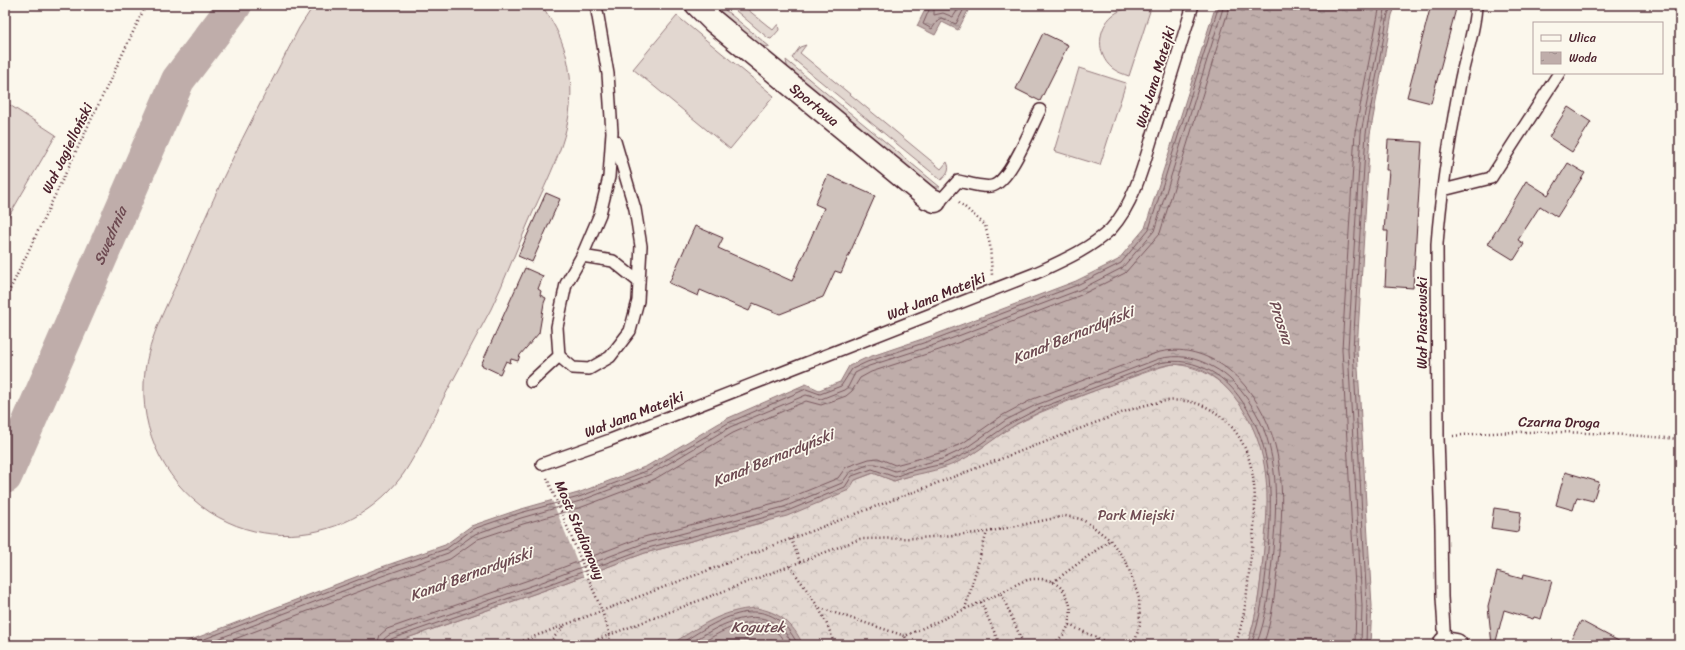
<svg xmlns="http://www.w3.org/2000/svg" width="1685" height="650" viewBox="0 0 1685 650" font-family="Sriracha,sans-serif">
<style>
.grass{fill:url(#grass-tufts);stroke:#967b7e}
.forest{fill:url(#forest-crowns);stroke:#967b7e}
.pitch{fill:#e2d7d0;stroke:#967b7e}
.water{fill:url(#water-ripples);stroke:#907477}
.pier{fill:#fbf7ec}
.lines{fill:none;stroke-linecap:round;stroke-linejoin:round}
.shore{stroke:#79585e;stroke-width:1}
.river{stroke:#bfadaa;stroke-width:34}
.building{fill:#cfc2bc;stroke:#4a1f2b}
.lane-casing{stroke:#4a1f2b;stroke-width:14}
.street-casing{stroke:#4a1f2b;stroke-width:25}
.path{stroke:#4a1f2b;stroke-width:2.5;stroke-dasharray:1 3;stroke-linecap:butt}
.lane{stroke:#fbf7ec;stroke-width:11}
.street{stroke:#fbf7ec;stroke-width:22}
.labels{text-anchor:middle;stroke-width:3.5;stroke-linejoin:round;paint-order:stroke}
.street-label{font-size:14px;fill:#4a1f2b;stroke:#fbf7ec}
.park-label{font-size:14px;fill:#704d54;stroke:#fbf7ec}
.water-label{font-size:15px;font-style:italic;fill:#6d4a51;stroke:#fbf7ec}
</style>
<defs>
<pattern id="grass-tufts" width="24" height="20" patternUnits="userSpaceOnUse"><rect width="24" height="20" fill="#e2d7d0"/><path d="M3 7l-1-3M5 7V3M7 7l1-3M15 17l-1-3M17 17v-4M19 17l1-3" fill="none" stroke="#c3b8b3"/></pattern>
<pattern id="forest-crowns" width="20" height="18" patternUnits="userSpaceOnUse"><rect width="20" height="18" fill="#e2d7d0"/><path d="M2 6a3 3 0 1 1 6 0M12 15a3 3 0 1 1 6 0" fill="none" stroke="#c3b8b3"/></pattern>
<pattern id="water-ripples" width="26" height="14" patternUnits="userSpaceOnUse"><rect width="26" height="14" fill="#bfadaa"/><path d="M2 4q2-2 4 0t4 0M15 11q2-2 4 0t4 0" fill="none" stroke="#9d8c8b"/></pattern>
</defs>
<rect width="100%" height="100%" fill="#fbf7ec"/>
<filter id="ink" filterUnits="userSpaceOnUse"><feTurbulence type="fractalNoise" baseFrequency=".025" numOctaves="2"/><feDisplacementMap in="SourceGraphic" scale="8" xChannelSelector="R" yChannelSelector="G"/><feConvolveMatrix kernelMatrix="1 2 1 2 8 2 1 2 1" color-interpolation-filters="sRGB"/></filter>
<g filter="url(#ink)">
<g class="grass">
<polygon points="712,5 719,5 770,47 761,46 718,13"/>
<polygon points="729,5 742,5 773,30 778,24 779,30 771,39 768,38"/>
<path d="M806 45 800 53 941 169 947 162C951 170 947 175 941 180L792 58 800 47Z"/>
<polygon points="786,60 940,187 931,187 788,71"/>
</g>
<path class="forest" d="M1173 364C1233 369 1260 426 1267 479 1270 505 1266 533 1263 558 1260 588 1257 617 1247 645H387L548 589 645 553 765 522 855 480 874 473 894 481 971 455 1011 427 1039 413 1096 390 1161 367Z"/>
<g class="pitch">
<path d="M314 5H541C564 35 574 70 570 107 566 147 545 184 529 221 516 250 505 280 491 309 475 339 459 369 443 399 431 424 419 450 404 473 394 487 382 499 368 509 328 537 273 543 228 522 175 498 141 442 144 384 145 343 167 306 183 269 196 238 210 207 224 176 248 126 274 77 299 28Z"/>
<path d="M1130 8 1150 11 1129 76C1123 74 1117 72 1112 68 1096 55 1097 28 1113 15 1118 11 1124 9 1130 8Z"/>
<polygon points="677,16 774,96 730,149 633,69"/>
<polygon points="1079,68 1126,83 1100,165 1054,151"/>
<polygon points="5,102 56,135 5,223"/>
</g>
<g class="water">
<polygon points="919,5 971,5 958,30 942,22 935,35 917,26 926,8"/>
<path d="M1216 5H1396L1392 15 1370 134 1357 350 1372 606 1370 645H1247C1257 617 1260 587 1263 558 1267 520 1271 481 1259 444 1247 407 1218 364 1174 364 1157 365 1125 380 1108 386 1080 396 1049 406 1022 421 1000 433 981 451 958 462 938 472 915 473 894 481L873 473 855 480 849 490 787 516 645 553 548 589 387 645H178L379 568 445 545 471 526 518 510 578 493 647 466 726 419 806 384 819 390 840 382 849 366 866 358 934 335 1076 281 1118 260 1145 228Z"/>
<path d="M756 608C779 612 793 623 803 645H670C699 627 721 610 756 608Z"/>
</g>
<polygon class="pier" points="561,496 594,574 584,578 551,498"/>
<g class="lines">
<g class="shore">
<polyline points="928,5 929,10 923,24 932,29 938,20 941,18 956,24 966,5"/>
<polyline points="934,5 934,15 943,13 953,17 961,5"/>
<polyline points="189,645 381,571 446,549 473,529 520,513 579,497 649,470 728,423 806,389 820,394 841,386 852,369 867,362 935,339 1077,285 1121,263 1149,229 1219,5"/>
<polyline points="202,645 382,576 448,553 475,534 521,518 580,501 651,474 730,427 806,395 821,399 844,390 848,387 855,373 869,366 937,344 1079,290 1122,268 1154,231 1224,5"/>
<polyline points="219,645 384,582 450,559 478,539 523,524 582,507 653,480 733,433 806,401 821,405 846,396 852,391 860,378 871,372 939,350 1081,295 1125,273 1160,233 1230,5"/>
<path d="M377 645 380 635 387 629 543 575 640 538 782 501 838 478 846 467 869 459 878 458 895 465 940 453 963 443 1003 415 1033 399 1156 353C1178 347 1197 351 1217 362 1231 370 1242 381 1252 395 1287 445 1284 503 1278 562 1275 589 1273 619 1263 645"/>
<path d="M383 645 384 639 389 635 545 581 642 544 784 507 842 483 850 472 870 464H876L895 471 942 459 966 448 1006 420 1036 405 1158 359C1178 354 1195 357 1213 367 1228 375 1238 386 1248 400 1282 448 1277 506 1272 561 1269 589 1267 619 1256 645"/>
<path d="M388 645 391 639 547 585 644 549 785 512 845 487 852 476 872 469 895 477 907 472 943 464 969 452 1009 424 1038 409 1159 363C1179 359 1194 362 1212 372 1224 379 1234 389 1242 401 1276 449 1272 506 1267 562 1264 590 1261 619 1251 645"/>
<path d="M678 645C718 620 768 585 798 645"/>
<path d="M687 645C721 624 767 595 793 645"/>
<path d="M699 645C725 628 766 605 786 645"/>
<polyline points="1355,645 1356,606 1342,349 1355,132 1380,5"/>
<polyline points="1361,645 1362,606 1348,349 1361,133 1386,5"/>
<polyline points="1366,645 1367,606 1353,349 1366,133 1388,14 1392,5"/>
</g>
<path class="river" id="s1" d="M5 477 178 80 235 5"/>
</g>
<g class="building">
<polygon points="1431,5 1457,5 1431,103 1407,97"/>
<polygon points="1043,33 1068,45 1040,101 1016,89"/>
<polygon points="1568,107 1591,122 1572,152 1549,137"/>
<polygon points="1388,140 1422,142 1413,288 1385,286 1388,231 1384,231 1389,170 1386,170"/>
<polygon points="1568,163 1585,173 1557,217 1540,206 1518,240 1524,244 1514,260 1488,244 1526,181 1548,195"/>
<polygon points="828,175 875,196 841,273 835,271 823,297 780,314 753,303 749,311 700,290 698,296 669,283 695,226 723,238 718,248 792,281 824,208 815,204"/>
<polygon points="546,193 560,199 532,262 518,256"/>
<polygon points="525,268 543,276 538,289 541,291 540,295 546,298 544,303 539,333 520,355 518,361 511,359 510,363 506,361 500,374 481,365"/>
<polygon points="1565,472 1599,482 1593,501 1577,497 1573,510 1556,505"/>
<polygon points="1494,508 1521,512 1518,532 1491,528"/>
<polygon points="1497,572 1523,579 1524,574 1552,581 1541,619 1534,617 1533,619 1504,610 1495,645 1492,645 1488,606"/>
<polygon points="1581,621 1626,645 1568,645"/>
</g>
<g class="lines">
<defs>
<g id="lane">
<polyline points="1443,190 1491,178 1559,73"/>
<path d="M935 201 942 199 958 181C968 183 982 188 992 186 1010 182 1031 127 1040 110"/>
<polyline points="582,256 613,261 639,282"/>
<polyline points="559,356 573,368 589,369 610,357 630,331 638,301 641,246 635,209 615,141"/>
<polyline points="531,382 559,356 557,327 566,284 582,256 600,214 609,177 612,132 608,74 596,5"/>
<path d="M542 464 610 440 1036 273C1062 261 1090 249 1111 229 1136 202 1146 155 1157 121 1169 82 1181 44 1193 5"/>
<path d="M1445 645 1442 597 1441 528 1438 437 1437 244C1441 190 1450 136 1460 83 1465 56 1475 32 1476 5"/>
</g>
<g id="street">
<path id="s2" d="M697 5 713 21 928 198 935 201"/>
<polyline points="1445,643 1456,645"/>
</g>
</defs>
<use href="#lane" class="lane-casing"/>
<use href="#street" class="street-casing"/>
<g class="path">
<polyline points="959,202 985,225 990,245 992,275"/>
<polyline points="5,300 146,5"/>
<path d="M1453 436C1529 428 1604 433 1680 439"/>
<polyline points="547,478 602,611 610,635 608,645"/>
<polyline points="791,539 800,562"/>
<path d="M790 566C807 591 827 615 834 645"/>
<polyline points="1053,582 1110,540"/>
<path d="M1001 593C1012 587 1023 579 1035 579 1074 576 1084 629 1050 645"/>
<polyline points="981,602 1000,645"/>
<polyline points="820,608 905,636"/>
<polyline points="965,609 987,532"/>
<polyline points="1069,625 1113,645"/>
<path d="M512 645 1129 410C1163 399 1193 393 1223 418 1264 454 1256 516 1250 564 1247 591 1245 620 1235 645"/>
<polyline points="547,645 565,625"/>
<polyline points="583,645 860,539 920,538 987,532 1065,516 1081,519 1091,525 1110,540 1126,561 1139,598 1140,624 1134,645"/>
<polyline points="909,645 905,636 1001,593 1024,645"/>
</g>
<use href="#lane" class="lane"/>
<use href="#street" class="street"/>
</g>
</g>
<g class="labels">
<g class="street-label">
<text transform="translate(1155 77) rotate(-73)" y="5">Wał Jana Matejki</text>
<text dy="5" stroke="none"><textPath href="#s2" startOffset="154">Sportowa</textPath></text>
<text transform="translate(67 148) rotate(-64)" y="5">Wał Jagielloński</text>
<text transform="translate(936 296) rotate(-22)" y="5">Wał Jana Matejki</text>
<text transform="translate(1422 323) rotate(-90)" y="5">Wał Piastowski</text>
<text transform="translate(634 414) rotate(-21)" y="5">Wał Jana Matejki</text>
<text transform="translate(1559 422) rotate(1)" y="5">Czarna Droga</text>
<text transform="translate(580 530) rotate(67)" y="5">Most Stadionowy</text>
</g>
<g class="park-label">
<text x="1136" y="520">Park Miejski</text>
</g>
<g class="water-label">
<text dy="5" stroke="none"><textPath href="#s1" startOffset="263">Swędrnia</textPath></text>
<text transform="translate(1281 322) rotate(72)" y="5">Prosna</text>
<text transform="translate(1073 335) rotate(-22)" y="5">Kanał Bernardyński</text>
<text transform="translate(773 458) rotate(-22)" y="5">Kanał Bernardyński</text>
<text transform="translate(471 574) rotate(-20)" y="5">Kanał Bernardyński</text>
<text x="758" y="632">Kogutek</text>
</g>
</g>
<rect width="1685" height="650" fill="none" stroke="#fbf7ec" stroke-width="20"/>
<rect x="10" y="10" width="1665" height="630" fill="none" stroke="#4a1f2b" stroke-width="1.5" filter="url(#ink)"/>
<rect x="1533" y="22" width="130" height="52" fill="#fbf7ec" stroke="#b4a19f"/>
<rect x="1541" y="35" width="20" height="6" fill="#fbf7ec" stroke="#b4a19f"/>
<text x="1569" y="42" font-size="12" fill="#4a1f2b">Ulica</text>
<rect x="1541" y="52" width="20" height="12" fill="url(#water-ripples)" stroke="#b4a19f"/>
<text x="1569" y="62" font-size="12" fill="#4a1f2b">Woda</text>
</svg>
